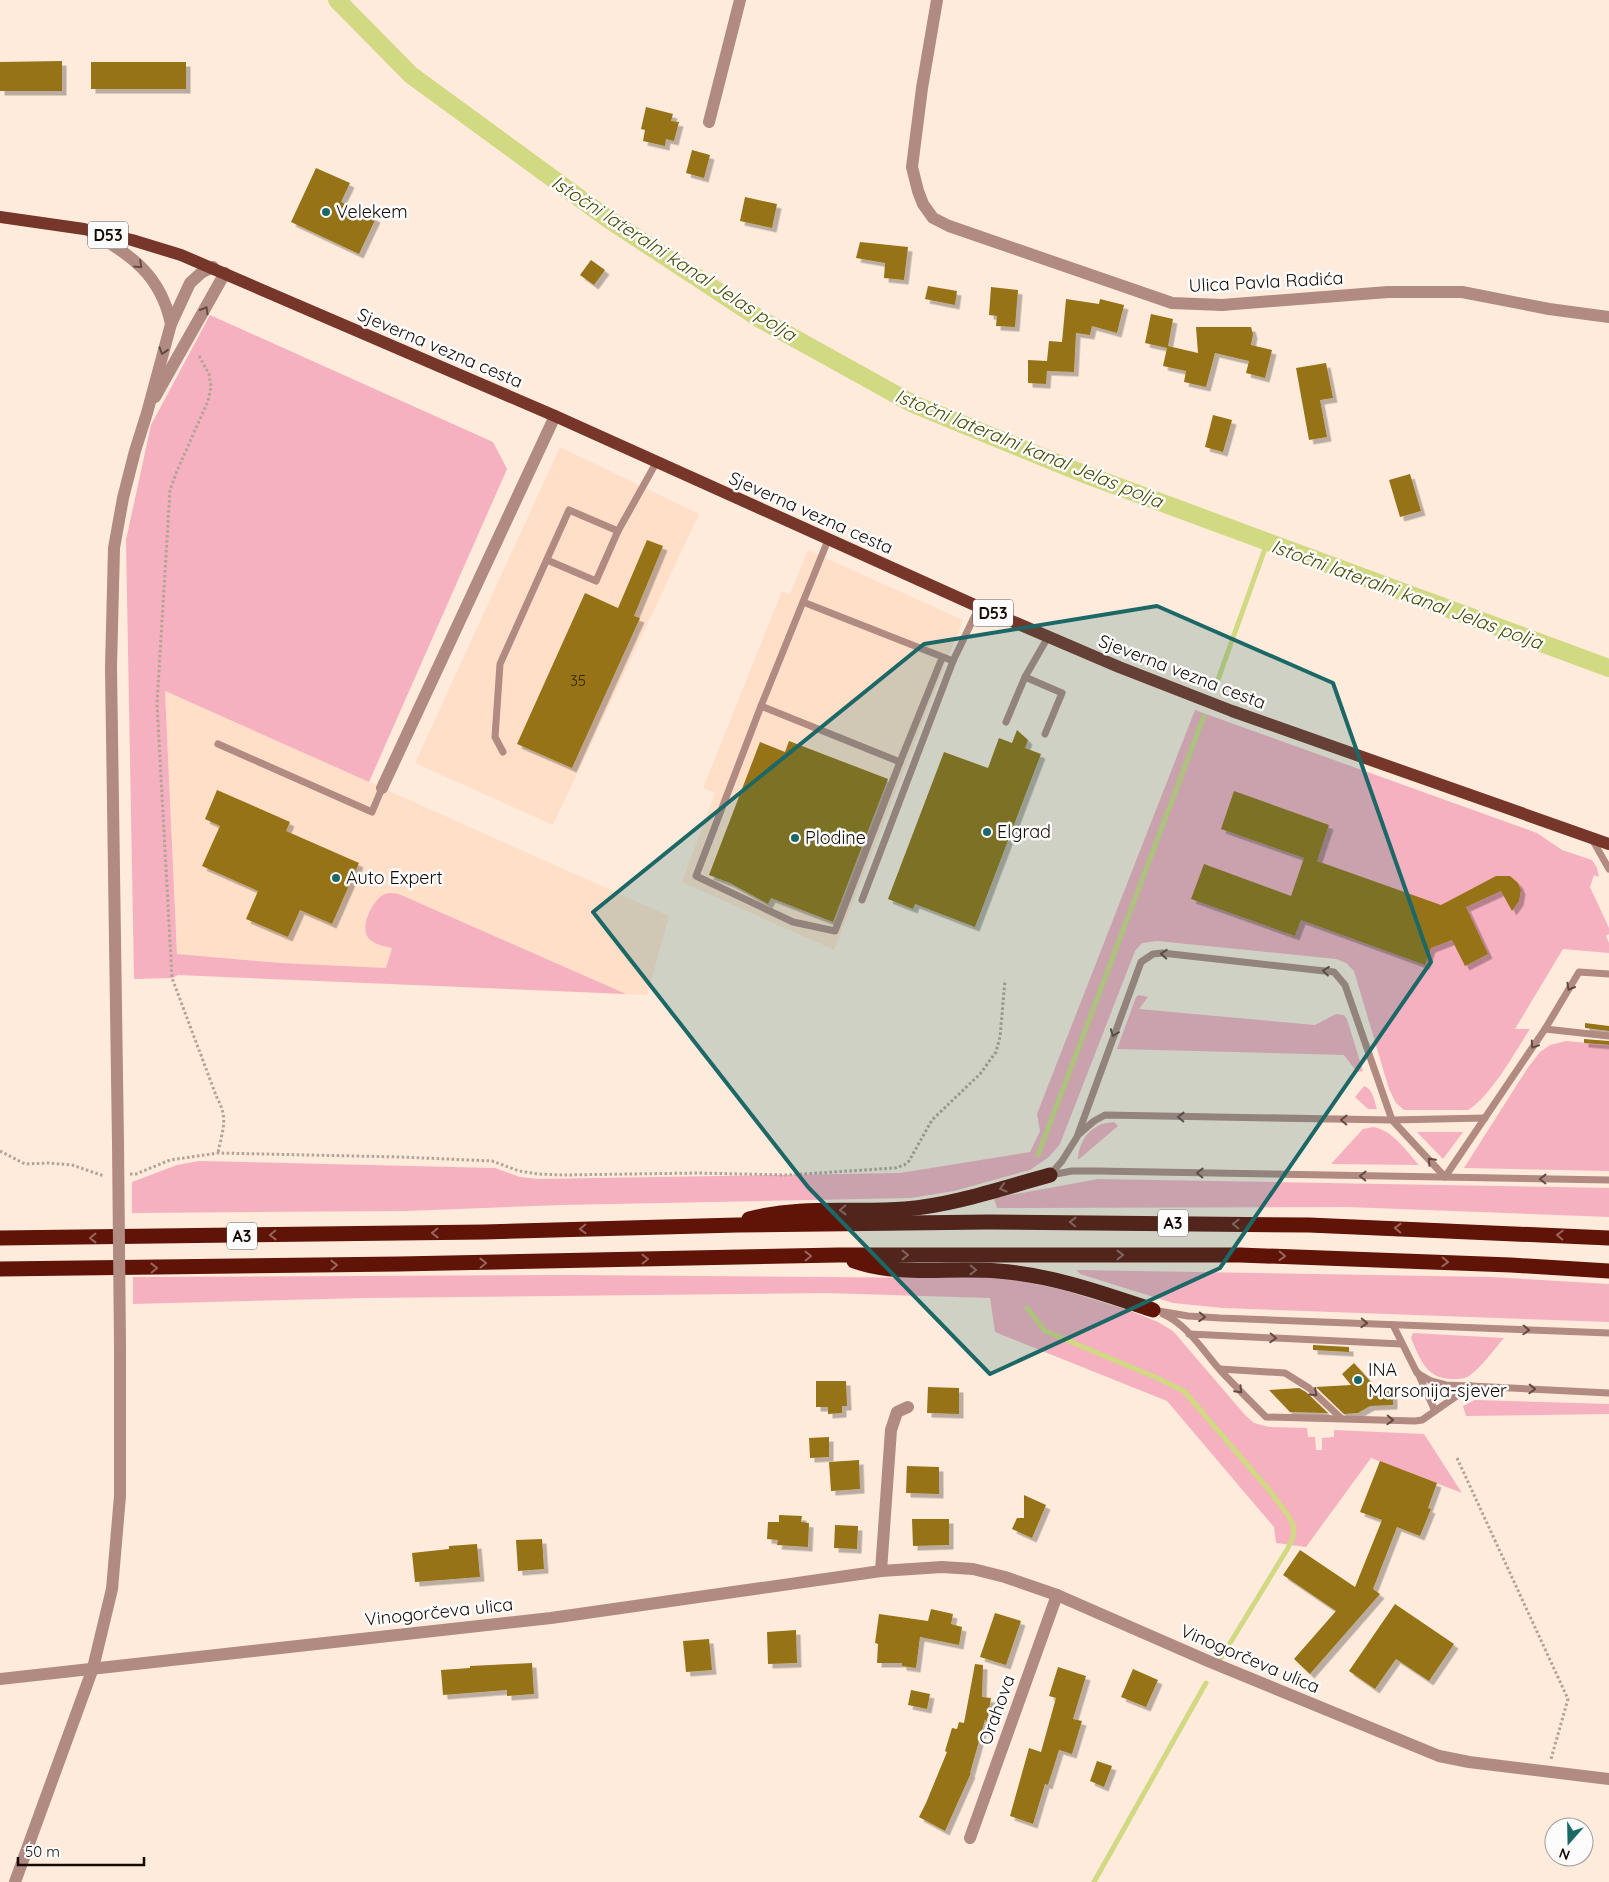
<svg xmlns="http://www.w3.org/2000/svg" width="1609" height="1882" viewBox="0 0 1609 1882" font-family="Quicksand,sans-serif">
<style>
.built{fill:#ffdfc8}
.green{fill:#f6b1c0}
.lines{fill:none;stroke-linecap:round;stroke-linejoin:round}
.stream{stroke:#d1d982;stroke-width:5}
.canal{stroke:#d1d982;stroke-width:18}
.building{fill:#967315;filter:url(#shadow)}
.path{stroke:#b3a396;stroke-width:3;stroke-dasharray:2.5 2.5;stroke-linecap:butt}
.lane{stroke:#b18a82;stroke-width:7}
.street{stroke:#b18a82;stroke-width:12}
.primary{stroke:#77362a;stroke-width:12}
.highway{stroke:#601408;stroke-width:15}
.street-bridge{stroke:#b18a82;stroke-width:12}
.oneway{stroke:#634a43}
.oneway2{stroke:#97655d}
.marked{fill:#1b6867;fill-opacity:0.2;stroke:#1b6867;stroke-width:4;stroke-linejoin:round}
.poi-dot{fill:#1b6867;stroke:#fcfcfc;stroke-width:2}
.labels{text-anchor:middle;stroke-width:5;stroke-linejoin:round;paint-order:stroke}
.number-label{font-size:15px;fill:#352508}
.shield{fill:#fcfcfc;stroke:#5a534e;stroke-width:1}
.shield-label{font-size:16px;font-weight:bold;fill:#150b04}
.poi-label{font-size:18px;fill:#150b04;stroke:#fcfcfc;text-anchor:start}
.street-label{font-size:18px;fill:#150b04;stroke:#fcfcfc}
.water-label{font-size:19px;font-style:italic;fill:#484b07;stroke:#fcfcfc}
</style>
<defs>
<filter id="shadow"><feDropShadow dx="4.5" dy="4.5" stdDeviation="0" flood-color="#0004"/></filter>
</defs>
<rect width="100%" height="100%" fill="#feebdc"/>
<g class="built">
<polygon points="560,447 699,514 553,825 415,763"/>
<polygon points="808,550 963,620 834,950 682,882 715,793 703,788 782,591 790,594"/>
<polygon points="165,691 669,916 647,995 178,975"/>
</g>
<g class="green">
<path d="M210 315 493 442 507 469 369 782 165 691 177 954 280 963 386 968 392 948C384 946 371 944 367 936 361 924 373 899 385 894 390 892 395 893 401 895L626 994 178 975 172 978 134 979 126 540 151 425Z"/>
<path d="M1195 710 1537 833 1562 850 1592 860 1597 868 1599 877 1594 875 1590 887 1609 928V934L1606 936 1609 943V953L1563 949 1515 1029H1530C1514 1053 1492 1095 1468 1110H1404L1396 1103 1389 1089 1354 971 1346 963 1336 959 1157 941 1142 943 1135 951 1060 1144 1049 1157 1030 1170 954 1191 911 1198 560 1205 405 1211 132 1213V1182L177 1165 199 1161 495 1168 520 1177 538 1179 900 1173 1030 1152 1040 1131 1037 1114Z"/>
<polygon points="1139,995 1148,997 1139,1009 1315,1025 1336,1014 1344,1015 1347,1019 1363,1071 1357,1072 1344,1055 1117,1049 1136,997"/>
<polygon points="1566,1041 1609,1045 1609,1171 1464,1168 1527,1069 1540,1052 1550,1045"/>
<path d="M1364 1086C1373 1089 1374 1100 1377 1109H1368L1355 1097Z"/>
<path d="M1114 1122 1118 1126 1078 1160C1078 1147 1085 1132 1098 1126 1102 1123 1109 1123 1114 1122Z"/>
<path d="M1373 1127C1393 1130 1406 1151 1419 1165L1331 1164 1363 1129Z"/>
<polygon points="1417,1132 1463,1132 1443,1159"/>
<polygon points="1098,1179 1609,1188 1609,1217 1347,1207 997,1208 994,1198"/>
<polygon points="1077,1270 1490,1277 1609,1284 1609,1322 1223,1308 1173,1303 1080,1274"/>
<polygon points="568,1275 937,1278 999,1276 1063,1290 1128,1310 1158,1322 1173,1331 1245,1415 1254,1423 1269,1427 1307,1428 1308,1437 1315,1437 1316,1450 1322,1450 1322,1438 1334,1437 1334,1430 1424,1434 1462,1493 1371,1458 1306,1547 1276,1543 1274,1527 1167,1401 995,1332 990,1298 825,1293 365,1298 133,1304 133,1277"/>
<path d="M1413 1333 1504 1338C1496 1347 1478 1372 1467 1377 1463 1379 1456 1379 1451 1379 1426 1378 1420 1359 1411 1338Z"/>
<polygon points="1475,1400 1609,1404 1609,1414 1466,1416 1463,1406"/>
</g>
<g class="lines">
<g class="stream">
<polyline points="1215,688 1267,543"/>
<polyline points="1038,1155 1204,716"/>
<polyline points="1027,1308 1045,1331 1155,1377 1184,1391 1269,1490 1288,1515 1294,1527 1293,1537 1288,1548 1221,1658"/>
<polyline points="1094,1882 1206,1683"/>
</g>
<polyline class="canal" points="337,0 411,75 608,219 760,319 913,404 1084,474 1609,668"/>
</g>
<g class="building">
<polygon points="62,61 62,91 0,91 0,62"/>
<rect x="91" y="62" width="95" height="27"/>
<polygon points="646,107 673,114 671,121 679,122 674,141 666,139 665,146 643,141 645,130 641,129"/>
<polygon points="692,150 710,155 704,178 686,173"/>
<polygon points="316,168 350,183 341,202 376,218 359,254 291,222"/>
<polygon points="745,197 777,204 772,228 740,221"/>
<polygon points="860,242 908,247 904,280 884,278 885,263 856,258"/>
<polygon points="591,260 605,270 594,285 580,275"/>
<polygon points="928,286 957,291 955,305 925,299"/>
<polygon points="991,287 1018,290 1015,327 996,326 997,316 989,315"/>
<polygon points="1066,299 1099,304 1100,299 1124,305 1117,333 1092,326 1090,335 1076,333 1074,372 1047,371 1046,384 1028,383 1028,360 1047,361 1049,341 1062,342"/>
<polygon points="1151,314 1173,319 1168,346 1198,353 1196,327 1251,327 1253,334 1251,345 1272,350 1265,378 1246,373 1249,361 1215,353 1206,387 1184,382 1186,371 1163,366 1167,348 1145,343"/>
<polygon points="1326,363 1333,398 1320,400 1327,437 1309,440 1296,368"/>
<polygon points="1213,415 1232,420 1223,452 1205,447"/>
<polygon points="1410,474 1421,511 1400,517 1389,480"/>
<polygon points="647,540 663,546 634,616 640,618 572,768 517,744 585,593 618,608"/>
<polygon points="1017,730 1028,740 1025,748 1041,754 975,927 915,904 913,909 888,899 944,752 988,768 999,738 1012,743"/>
<polygon points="789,741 888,779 833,922 771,898 768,904 730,883 709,875 760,742 785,752"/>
<polygon points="217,790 290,822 286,831 359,863 332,924 300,910 288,937 246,919 258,891 202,866 220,826 205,819"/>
<polygon points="1234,791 1329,825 1317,861 1441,905 1496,876 1510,876 1518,883 1521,890 1519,901 1512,911 1501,891 1466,907 1488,954 1465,966 1452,940 1431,948 1425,965 1301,920 1295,936 1191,899 1204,864 1291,896 1304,858 1221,829"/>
<polygon points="1585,1023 1609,1026 1609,1031 1585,1028"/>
<polygon points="1584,1039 1609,1041 1609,1045 1584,1043"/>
<polygon points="1313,1345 1349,1347 1349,1352 1313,1350"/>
<polygon points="1354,1363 1379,1391 1393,1390 1393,1405 1370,1406 1358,1413 1344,1414 1316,1387 1351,1385 1342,1374"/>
<polygon points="816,1381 846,1381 847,1406 842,1406 842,1413 828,1414 828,1407 816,1407"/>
<polygon points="928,1387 959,1388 959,1414 927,1413"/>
<polygon points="1299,1388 1306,1392 1328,1413 1290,1412 1269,1390"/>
<polygon points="829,1437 829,1457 810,1458 809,1438"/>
<polygon points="859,1460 860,1489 831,1491 829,1462"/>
<polygon points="1380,1461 1437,1483 1428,1508 1431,1509 1420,1536 1397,1527 1373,1589 1380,1594 1310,1674 1294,1659 1336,1611 1283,1575 1300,1550 1355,1587 1382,1520 1360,1512"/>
<polygon points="907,1466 939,1467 939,1494 906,1493"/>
<polygon points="1024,1495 1046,1505 1032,1538 1012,1529 1017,1518 1024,1518"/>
<polygon points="779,1515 802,1516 801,1522 809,1523 808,1547 777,1545 778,1540 767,1539 768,1522 779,1522"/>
<polygon points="912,1519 949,1519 949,1545 913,1546"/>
<polygon points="835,1525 858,1526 857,1549 834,1548"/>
<polygon points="542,1539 544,1569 518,1571 516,1540"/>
<polygon points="477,1544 480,1577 415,1582 412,1553 449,1549 449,1546"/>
<polygon points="1395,1604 1454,1644 1429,1681 1396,1659 1375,1689 1349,1671"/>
<polygon points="931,1609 953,1614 951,1624 962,1627 959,1645 920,1637 916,1668 902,1666 902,1663 877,1663 878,1644 875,1643 879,1614 928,1621"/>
<polygon points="995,1613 1021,1621 1006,1665 980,1657"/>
<polygon points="796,1630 797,1663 768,1664 767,1632"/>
<polygon points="709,1639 712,1670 686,1672 683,1641"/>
<polygon points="532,1663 534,1694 507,1696 507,1690 443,1695 441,1670 470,1668 470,1666"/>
<polygon points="975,1664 983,1665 982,1697 991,1698 987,1721 985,1720 970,1773 971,1773 945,1831 919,1817 926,1803 947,1752 945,1751 952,1728 957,1729 959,1722 964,1723"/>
<polygon points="1058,1667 1086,1676 1073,1719 1082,1721 1072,1754 1059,1750 1048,1785 1045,1784 1033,1824 1010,1816 1029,1748 1041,1752 1056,1698 1049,1696"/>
<polygon points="1133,1669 1158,1680 1146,1707 1121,1697"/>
<polygon points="911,1690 930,1694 927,1709 908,1705"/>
<polygon points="1097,1761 1112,1766 1104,1787 1090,1781"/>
</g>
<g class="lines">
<g class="path">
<path d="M199 356 209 374 211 387 208 401 177 471 170 490 157 704 172 978 217 1098C229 1119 222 1131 218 1153"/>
<polyline points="0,1151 25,1164 49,1163 72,1165 104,1176"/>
<polyline points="130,1174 136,1174 170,1160 218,1153 401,1157 492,1161 519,1171 538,1174 564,1175 698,1173 787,1175 895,1168 904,1165 909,1161 932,1120 980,1074 996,1052 1000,1037 1005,980"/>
<polyline points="1457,1458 1568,1699 1551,1759"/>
</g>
<g class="lane">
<polyline points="828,540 761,706 900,762 942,658"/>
<polyline points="547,560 596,581 618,531 656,463"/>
<polyline points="803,602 953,661 979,607"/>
<polyline points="1025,677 1062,693 1045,734"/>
<polyline points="761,706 696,876 793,922 835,931 900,762"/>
<polyline points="1006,722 1025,677 1048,637"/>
<polyline points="218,744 372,812 382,788"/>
<polyline points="503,752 495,737 500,664 569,510 618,531"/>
<polyline points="1592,839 1609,869"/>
<polyline points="862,900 953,661"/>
<polyline points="1545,1029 1579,972 1609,974"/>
<polyline points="1079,1134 1094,1121 1105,1115 1392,1120 1485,1118"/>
<polyline points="1050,1175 1062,1161 1077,1137 1141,962 1153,954 1162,953 1334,972 1345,985 1392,1120 1445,1177 1545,1029 1609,1036"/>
<polyline points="1050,1175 1072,1171 1097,1171 1609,1180"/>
<polyline points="1153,1310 1188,1316 1220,1318 1609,1333"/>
<path d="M1163 1314C1188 1325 1203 1351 1220 1370 1235 1386 1251 1402 1266 1417L1415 1421 1422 1420 1471 1386"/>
<polyline points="1393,1325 1417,1373 1431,1381 1446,1385 1471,1386 1609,1393"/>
<polyline points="1189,1334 1402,1344"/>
<polyline points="1220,1369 1285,1373 1309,1388 1341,1418"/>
<polyline points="1418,1373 1435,1411"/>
</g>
<g class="street">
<polyline points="937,0 922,88 912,167 918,191 923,204 933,218 949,226 1172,303 1222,305 1388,292 1462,292 1549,309 1609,317"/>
<polyline points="709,122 740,0"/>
<path d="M91 232C132 255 161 276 171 324"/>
<polyline points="155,397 225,273"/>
<polyline points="382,788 555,416"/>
<polyline points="118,1144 111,667 114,548 123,498 135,451 147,413 171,324 190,283 201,273 213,267"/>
<polyline points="881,1571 891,1430 897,1412 908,1407"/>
<polyline points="0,1679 551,1618 881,1571 942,1567 973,1569 1005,1577 1057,1595 1208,1661 1439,1756 1469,1762 1609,1779"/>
<polyline points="970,1838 1057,1595"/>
<polyline points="15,1882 93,1668 112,1589 120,1496 120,1347"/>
</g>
<polyline class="primary" points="0,217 84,229 132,240 181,255 555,416 979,607 1119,667 1232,711 1609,844"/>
<g class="highway">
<path d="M749 1219C801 1205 852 1213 905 1209 954 1205 1002 1188 1050 1175"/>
<polyline points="0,1238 484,1232 737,1225 989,1222 1309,1225 1609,1238"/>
<path d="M854 1261C899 1277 951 1267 998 1271 1052 1275 1102 1293 1153 1310"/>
<polyline points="0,1269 399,1264 838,1255 1240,1255 1511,1265 1609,1271"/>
</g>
<polyline class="street-bridge" points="118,1144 120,1347"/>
</g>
<defs><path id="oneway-chevron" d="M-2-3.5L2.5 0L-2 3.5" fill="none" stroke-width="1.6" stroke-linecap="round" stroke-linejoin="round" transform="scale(1.25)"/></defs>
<g class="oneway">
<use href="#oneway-chevron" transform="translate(139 265) rotate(43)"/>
<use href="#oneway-chevron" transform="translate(205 310) rotate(-60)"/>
<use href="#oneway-chevron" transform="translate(163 351) rotate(107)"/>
<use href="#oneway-chevron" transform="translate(1164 954) rotate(-177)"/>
<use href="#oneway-chevron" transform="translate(1326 971) rotate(-173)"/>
<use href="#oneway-chevron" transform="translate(1570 987) rotate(120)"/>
<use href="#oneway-chevron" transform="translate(1114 1033) rotate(111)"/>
<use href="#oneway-chevron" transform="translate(1534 1045) rotate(124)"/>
<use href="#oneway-chevron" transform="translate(1181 1117) rotate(-179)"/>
<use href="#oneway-chevron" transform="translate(1344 1120) rotate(-179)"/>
<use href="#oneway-chevron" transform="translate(1431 1161) rotate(-133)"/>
<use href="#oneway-chevron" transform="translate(1200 1173) rotate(-179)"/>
<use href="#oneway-chevron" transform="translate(1363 1176) rotate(-179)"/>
<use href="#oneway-chevron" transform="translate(1543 1179) rotate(-179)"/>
<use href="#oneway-chevron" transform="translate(1202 1317) rotate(4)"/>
<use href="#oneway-chevron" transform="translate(1364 1323) rotate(2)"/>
<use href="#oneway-chevron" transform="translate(1526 1330) rotate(2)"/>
<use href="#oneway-chevron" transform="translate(1273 1338) rotate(3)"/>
<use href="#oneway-chevron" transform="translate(1532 1389) rotate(2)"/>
<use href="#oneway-chevron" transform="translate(1239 1390) rotate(46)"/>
<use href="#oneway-chevron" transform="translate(1314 1393) rotate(43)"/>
<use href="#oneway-chevron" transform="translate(1390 1420) rotate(2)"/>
</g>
<g class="oneway2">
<use href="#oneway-chevron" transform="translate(1003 1188) rotate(164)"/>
<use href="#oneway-chevron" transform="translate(843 1210) rotate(179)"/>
<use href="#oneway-chevron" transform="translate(1073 1222) rotate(-179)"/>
<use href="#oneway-chevron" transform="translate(1236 1224) rotate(-179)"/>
<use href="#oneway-chevron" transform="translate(1398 1228) rotate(-178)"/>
<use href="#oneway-chevron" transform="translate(583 1229) rotate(178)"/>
<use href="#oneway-chevron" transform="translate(435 1233) rotate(179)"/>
<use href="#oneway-chevron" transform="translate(273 1235) rotate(179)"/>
<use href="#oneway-chevron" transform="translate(1560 1235) rotate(-177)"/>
<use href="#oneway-chevron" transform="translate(93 1238) rotate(180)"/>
<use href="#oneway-chevron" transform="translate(905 1255)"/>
<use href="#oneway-chevron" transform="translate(1120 1255)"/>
<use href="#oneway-chevron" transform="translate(808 1256) rotate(-1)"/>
<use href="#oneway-chevron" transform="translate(1282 1256) rotate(2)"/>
<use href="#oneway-chevron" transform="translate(645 1259) rotate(-1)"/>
<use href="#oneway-chevron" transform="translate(1445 1262) rotate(2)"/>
<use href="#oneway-chevron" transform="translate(483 1263) rotate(-1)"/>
<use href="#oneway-chevron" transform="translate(334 1265) rotate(-1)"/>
<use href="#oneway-chevron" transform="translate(154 1268) rotate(-1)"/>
<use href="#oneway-chevron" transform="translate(973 1270) rotate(1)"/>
</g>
<path class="marked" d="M1157 606 1333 683 1431 962 1220 1268 990 1374 808 1187 593 912 924 644Z"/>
<g class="poi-dot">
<circle cx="326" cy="212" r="5"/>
<circle cx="987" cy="832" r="5"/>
<circle cx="795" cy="838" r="5"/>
<circle cx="336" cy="878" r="5"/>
<circle cx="1358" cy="1380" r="5"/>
</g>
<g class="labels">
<g class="number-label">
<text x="578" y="686">35</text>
</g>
<g class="shield">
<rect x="88" y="221.5" width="40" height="27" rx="4"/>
<rect x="973" y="599.5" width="40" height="27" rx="4"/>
<rect x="1158" y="1209.5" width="30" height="27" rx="4"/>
<rect x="227" y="1222.5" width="30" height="27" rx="4"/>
</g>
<g class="shield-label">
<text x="108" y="241">D53</text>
<text x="993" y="619">D53</text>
<text x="1173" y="1229">A3</text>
<text x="242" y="1242">A3</text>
</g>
<g class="poi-label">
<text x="336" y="218">Velekem</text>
<text x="997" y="838">Elgrad</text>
<text x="805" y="844">Plodine</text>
<text x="346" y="884">Auto Expert</text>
<text x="1368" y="1376">INA<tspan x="1368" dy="21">Marsonija-sjever</tspan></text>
</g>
<g class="street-label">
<text transform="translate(1266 282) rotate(-3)" y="6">Ulica Pavla Radića</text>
<text transform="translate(440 348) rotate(23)" y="6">Sjeverna vezna cesta</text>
<text transform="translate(811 513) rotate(24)" y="6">Sjeverna vezna cesta</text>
<text transform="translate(1182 672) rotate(21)" y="6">Sjeverna vezna cesta</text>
<text transform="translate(439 1612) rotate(-6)" y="6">Vinogorčeva ulica</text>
<text transform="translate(1250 1659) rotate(23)" y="6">Vinogorčeva ulica</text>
<text transform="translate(997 1710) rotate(-70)" y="6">Orahova</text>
</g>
<g class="water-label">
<text transform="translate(674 258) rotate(33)" y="7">Istočni lateralni kanal Jelas polja</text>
<text transform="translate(1029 448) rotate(22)" y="7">Istočni lateralni kanal Jelas polja</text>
<text transform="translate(1407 594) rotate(20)" y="7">Istočni lateralni kanal Jelas polja</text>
</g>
</g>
<g transform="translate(1569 1842) rotate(200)"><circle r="24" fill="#fcfcfc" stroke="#a09c99"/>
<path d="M0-4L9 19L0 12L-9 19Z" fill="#1b6867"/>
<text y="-8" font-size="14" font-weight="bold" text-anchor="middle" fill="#150b04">N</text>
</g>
<path d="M18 1857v8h126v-8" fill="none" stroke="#150b04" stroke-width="2.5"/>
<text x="25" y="1857" font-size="15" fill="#150b04" stroke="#fcfcfc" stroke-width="4" paint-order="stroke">50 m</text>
</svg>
